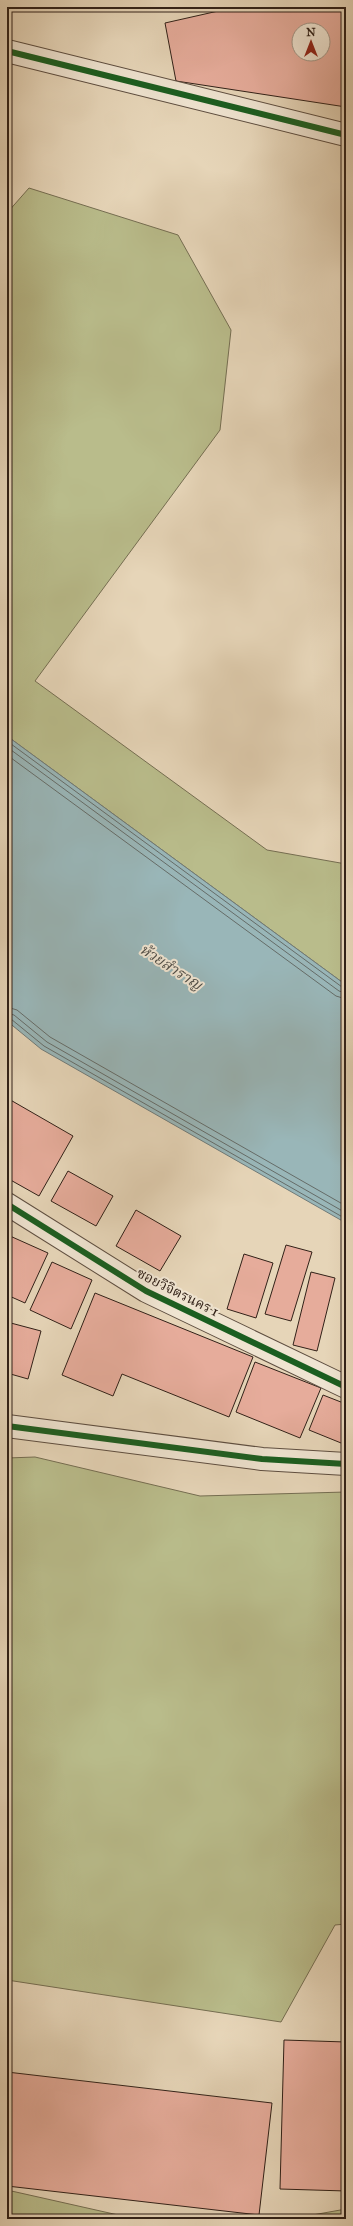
<svg xmlns="http://www.w3.org/2000/svg" width="353" height="2226" viewBox="0 0 353 2226" font-family="'IM FELL Great Primer','Noto Serif Thai',serif">
<style>
.green{fill:#b9bc8b;stroke:#756e52}
.water{fill:#99b6b8;stroke:#6f7a78}
.lines{fill:none;stroke-linecap:round;stroke-linejoin:round}
.shore{stroke:#656c68;stroke-width:1}
.building{fill:#e6ac9b;stroke:#312118;fill-rule:evenodd}
.minor-casing{stroke:#5e4e40;stroke-width:24}
.minor{stroke:#efe4d1;stroke-width:22}
.cycleway-casing{stroke:#efe4d1;stroke-width:8}
.cycleway{stroke:#1b5e20;stroke-width:6}
.labels{text-anchor:middle;stroke-width:4;stroke-linejoin:round;paint-order:stroke}
.street-label{font-size:14px;fill:#312118;stroke:#efe4d1}
.water-label{font-size:15px;font-style:italic;fill:#504e48;stroke:#efe4d1}
</style>
<rect width="100%" height="100%" fill="#e6d5b8"/>
<filter id="stains"><feTurbulence type="fractalNoise" baseFrequency=".005" numOctaves="4"/><feColorMatrix values="0 0 0 0 .2 0 0 0 0 .09 0 0 0 0 .02 0 0 0 .5 -.17"/></filter>
<radialGradient id="worn" r=".72"><stop offset=".6" stop-color="#630" stop-opacity="0"/><stop offset="1" stop-color="#630" stop-opacity=".3"/></radialGradient>
<g class="green">
<polygon points="29,188 178,235 231,330 220,430 35,681 267,850 346,864 346,985 7,736 7,213"/>
<polygon points="35,1457 200,1496 346,1492 346,1924 335,1925 281,2022 7,1980 7,1458"/>
<polygon points="7,2190 136,2219 7,2219"/>
<polygon points="346,2209 346,2219 290,2219"/>
</g>
<polygon class="water" points="7,736 346,985 346,1223 41,1049 7,1021"/>
<g class="lines">
<g class="shore">
<polyline points="7,741 342,987 346,988"/>
<polyline points="7,747 339,991 346,993"/>
<polyline points="7,755 336,996 346,999"/>
<polyline points="7,1007 17,1010 50,1037 346,1206"/>
<polyline points="7,1013 14,1015 47,1042 346,1213"/>
<polyline points="7,1018 11,1019 44,1046 346,1219"/>
</g>
</g>
<g class="building">
<path d="M236 7H342L346 30V107L176 81 165 23ZM299 30H323V54H299Z"/>
<polygon points="7,1098 73,1136 39,1196 7,1178"/>
<polygon points="68,1171 113,1196 96,1226 51,1201"/>
<polygon points="136,1210 181,1236 160,1271 116,1246"/>
<polygon points="10,1236 48,1253 25,1303 7,1295 7,1243"/>
<polygon points="286,1245 312,1252 291,1321 265,1314"/>
<polygon points="244,1254 273,1263 256,1318 227,1309"/>
<polygon points="52,1262 92,1280 71,1329 30,1310"/>
<polygon points="311,1272 335,1278 317,1351 293,1345"/>
<polygon points="95,1293 253,1357 229,1417 122,1374 113,1396 62,1375"/>
<polygon points="7,1322 41,1331 28,1379 7,1373"/>
<polygon points="255,1362 321,1388 300,1438 236,1412"/>
<polygon points="323,1395 346,1404 346,1445 309,1430"/>
<polygon points="284,2040 346,2042 346,2191 280,2189"/>
<polygon points="7,2072 272,2103 259,2215 7,2186"/>
</g>
<g class="lines">
<defs>
<g id="minor">
<polyline points="7,51 346,135"/>
<polyline points="7,1204 146,1291 346,1387"/>
<polyline points="7,1426 262,1459 346,1464"/>
</g>
</defs>
<use href="#minor" class="minor-casing"/>
<use href="#minor" class="minor"/>
<defs>
<g id="cycleway">
<polyline points="7,51 346,135"/>
<polyline points="7,1204 146,1291 346,1387"/>
<polyline points="7,1426 262,1459 346,1464"/>
</g>
</defs>
<use href="#cycleway" class="cycleway-casing"/>
<use href="#cycleway" class="cycleway"/>
</g>
<g class="labels">
<g class="street-label">
<text transform="translate(178 1292) rotate(27)" y="5">ซอยวิจิตรนคร 1</text>
</g>
<g class="water-label">
<text transform="translate(171 967) rotate(33)" y="5">ห้วยสำราญ</text>
</g>
</g>
<rect width="353" height="2226" fill="none" stroke="#e6d5b8" stroke-width="24"/>
<rect x="8" y="8" width="337" height="2210" fill="none" stroke="#312118" stroke-width="2"/>
<rect x="12" y="12" width="329" height="2202" fill="none" stroke="#312118"/>
<g transform="translate(311 42)"><circle r="19" fill="#efe4d1" stroke="#a39687"/>
<path d="M0-3L7 15L0 10L-7 15Z" fill="#8f2418"/>
<text y="-6" font-size="11" font-weight="bold" text-anchor="middle" fill="#312118">N</text>
</g>
<rect width="100%" height="100%" filter="url(#stains)"/>
<rect width="100%" height="100%" fill="url(#worn)"/>
</svg>
